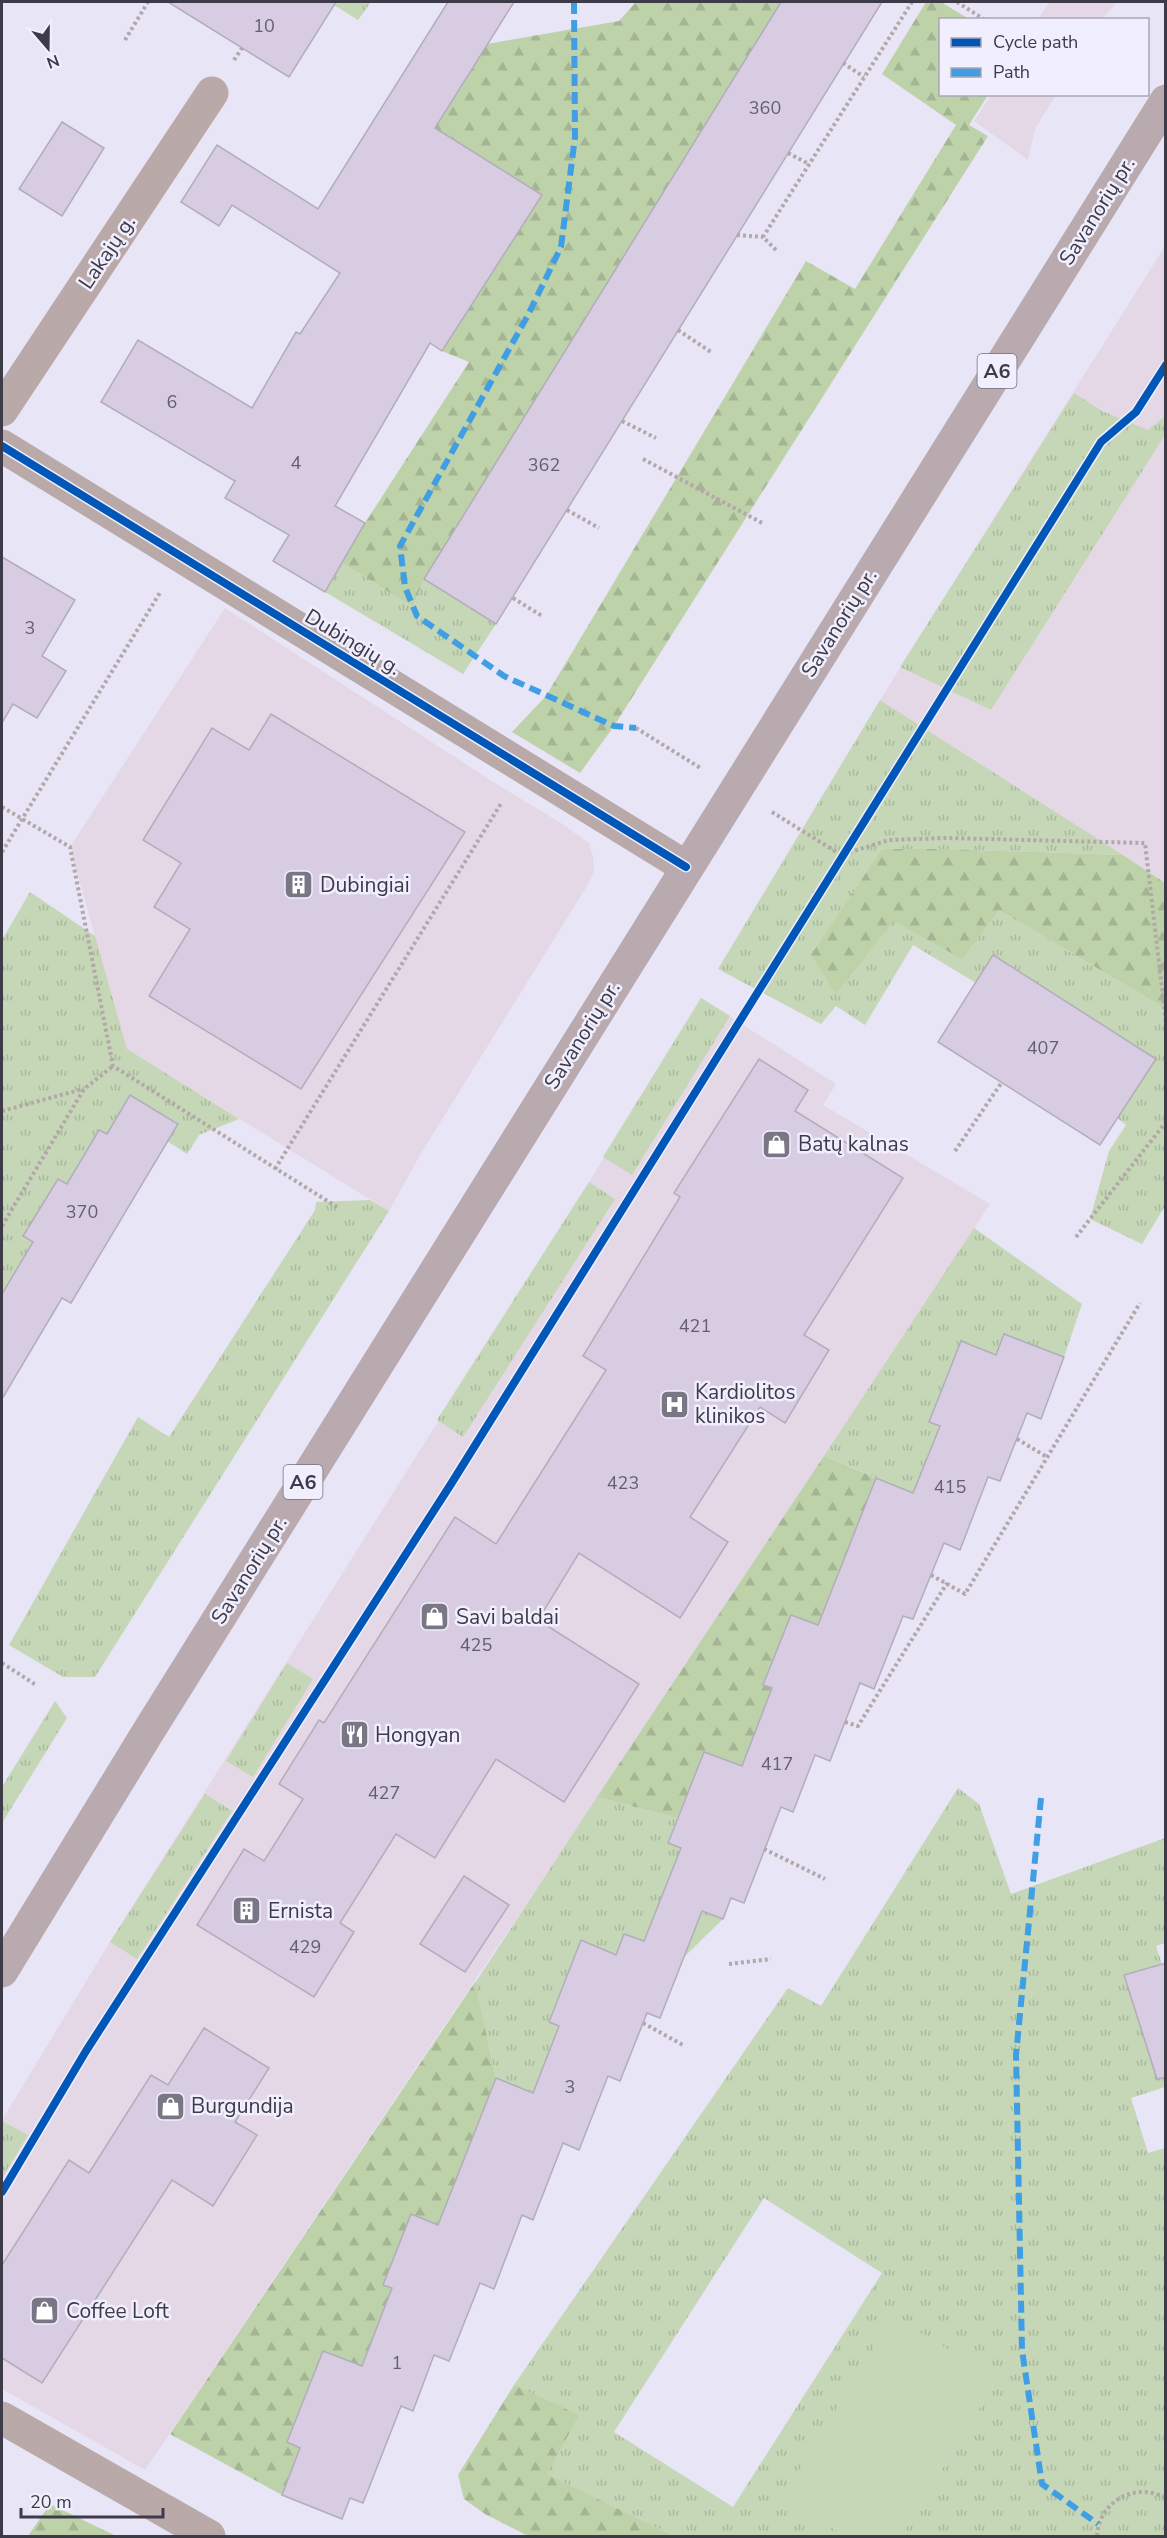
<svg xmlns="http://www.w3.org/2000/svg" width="1167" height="2538" viewBox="0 0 1167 2538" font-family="'Nunito Sans',sans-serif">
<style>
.commercial{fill:#e5d8e6}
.grass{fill:url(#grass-tufts);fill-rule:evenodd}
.forest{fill:url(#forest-firs)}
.pitch{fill:#c5d7b6}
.building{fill:#d7cce2;stroke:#b2adbb;stroke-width:1.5}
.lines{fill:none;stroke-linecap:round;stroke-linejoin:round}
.path{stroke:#b3a7a9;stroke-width:4;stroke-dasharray:3 3;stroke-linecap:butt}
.minor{stroke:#baa9a9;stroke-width:33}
.primary{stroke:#b9aaaf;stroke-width:33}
.quiet{stroke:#3f9ee4;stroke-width:6;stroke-dasharray:12 6;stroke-linecap:butt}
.cycleway-casing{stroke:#f1eefd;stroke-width:11}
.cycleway{stroke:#0057b8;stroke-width:8}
.labels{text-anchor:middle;stroke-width:5;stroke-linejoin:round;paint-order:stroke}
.number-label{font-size:18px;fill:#645f6f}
.shield{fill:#f1eefd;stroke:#74717f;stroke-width:1.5}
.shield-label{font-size:20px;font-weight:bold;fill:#3e3b49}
.street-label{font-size:21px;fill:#3e3b49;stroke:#f1eefd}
.poi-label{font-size:21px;fill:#3e3b49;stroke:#f1eefd;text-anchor:start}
</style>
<defs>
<pattern id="grass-tufts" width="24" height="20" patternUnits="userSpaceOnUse" patternTransform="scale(1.5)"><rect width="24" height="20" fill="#c5d7b6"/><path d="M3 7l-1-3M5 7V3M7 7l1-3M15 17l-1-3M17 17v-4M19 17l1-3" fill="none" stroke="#aab99e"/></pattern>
<pattern id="forest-firs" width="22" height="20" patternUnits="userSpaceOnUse" patternTransform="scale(1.5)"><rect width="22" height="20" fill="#bed2aa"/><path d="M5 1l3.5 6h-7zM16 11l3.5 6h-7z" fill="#a4b594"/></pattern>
</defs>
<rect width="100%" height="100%" fill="#e8e5f6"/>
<g class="commercial">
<polygon points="1047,2 1117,2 1102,19 1038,19 1049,3"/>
<polygon points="991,95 1056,95 1035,129 1028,160 974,121"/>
<polygon points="1165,246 1165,883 880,700"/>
<polygon points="225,608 498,785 561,823 589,843 593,857 594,872 587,886 420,1155 389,1211 126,1049 70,847"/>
<polygon points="701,998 836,1084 823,1105 990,1204 690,1661 145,2470 2,2389 2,2120 110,1942 589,1182"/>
</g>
<g class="grass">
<polygon points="329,2 371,2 358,20"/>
<polygon points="1074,393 1102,411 1148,430 1165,416 1165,435 991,710 900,667"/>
<polygon points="342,563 413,607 424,579 496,624 463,674 325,592"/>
<polygon points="880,700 1123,855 948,849 882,849 836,994 894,920 999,910 1164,1008 1165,1206 1142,1244 1090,1219 1109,1151 1126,1125 1117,1118 1155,1059 994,955 976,983 913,945 865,1025 836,1006 821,1024 718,969"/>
<polygon points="30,892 95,936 127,1049 239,1119 199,1135 187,1154 167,1141 178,1123 130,1095 107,1134 67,1184 57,1180 23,1236 33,1242 2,1294 2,940"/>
<polygon points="701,998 730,1016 632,1175 603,1157"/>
<polygon points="589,1182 615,1199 463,1437 437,1420"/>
<polygon points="370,1200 389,1211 95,1677 63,1677 9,1645 138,1417 169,1437 315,1210 316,1202"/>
<polygon points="974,1228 1082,1304 1064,1357 1005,1334 996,1355 961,1341 929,1422 940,1426 913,1493 824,1456"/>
<polygon points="287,1663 313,1679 253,1777 226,1761"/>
<polygon points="55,1701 67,1718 2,1823 2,1787"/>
<path d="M958 1788 979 1804 1011 1894 1165 1838V1943L1156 1946 1162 1964 1125 1975 1165 2044V2087L1131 2098 1148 2153 1165 2148V2536H901L997 2379 783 2498 846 2536H674L546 2474 514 2385 788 1988 821 2006ZM764 2198 882 2273 733 2507 614 2432Z"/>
<polygon points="205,1794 232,1811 137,1959 110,1942"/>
<polygon points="597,1797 677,1818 668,1842 681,1848 662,1896 723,1919 684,1957 625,1934 616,1955 581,1941 549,2021 559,2026 533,2093 496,2078 475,1983"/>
<polygon points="2,2121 28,2135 2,2178"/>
</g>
<g class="forest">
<polygon points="636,2 781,2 424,579 413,607 342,563 365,523 469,362 442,351 542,195 435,128 487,44 619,21"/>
<polygon points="926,2 941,2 969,19 940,20 940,94 988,95 969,125 988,136 614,726 580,773 512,732 546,696 806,261 855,289 956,125 882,74"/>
<polygon points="882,849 948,849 1123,855 1165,883 1165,1023 1164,1008 999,910 962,959 894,921 836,994 811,955"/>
<polygon points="824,1456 876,1478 829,1629 791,1615 763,1684 772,1688 742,1766 704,1752 677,1818 597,1797"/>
<polygon points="475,1982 496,2078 464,2159 448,2229 411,2215 383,2284 392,2288 362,2366 287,2442 300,2448 282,2495 170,2434"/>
<polygon points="514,2385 579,2415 547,2474 674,2536 528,2536 485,2514 464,2499 458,2475"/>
<polygon points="50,2504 116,2536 28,2536"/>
</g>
<polygon class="pitch" points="893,2316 997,2379 901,2536 846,2536 782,2498"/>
<g class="building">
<polygon points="168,2 336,2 289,77"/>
<polygon points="448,2 514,2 435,128 542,195 442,351 430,343 335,506 365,523 325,592 273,561 289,535 225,498 235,481 101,402 138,340 252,408 296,332 300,334 340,273 232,205 219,226 181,202 217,145 318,209"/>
<polygon points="781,2 882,2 496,624 424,579"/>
<polygon points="62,122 104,148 62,216 19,189"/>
<polygon points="2,557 75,600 42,656 66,671 37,718 13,704 2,723"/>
<polygon points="271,714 465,832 301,1089 149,996 190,929 154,907 181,863 143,840 212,728 249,750"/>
<polygon points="993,955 1156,1059 1100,1145 938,1042"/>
<polygon points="759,1059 808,1090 795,1111 903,1178 804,1335 829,1350 785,1423 760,1407 690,1517 728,1542 680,1618 579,1553 538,1620 639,1684 564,1802 496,1759 435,1858 396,1834 340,1923 354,1932 314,1997 197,1925 244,1849 264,1861 303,1799 279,1784 319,1720 324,1723 455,1517 496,1544 606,1370 583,1356 680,1197 674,1193"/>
<polygon points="130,1095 178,1124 71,1303 62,1298 2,1399 2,1294 33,1242 23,1236 58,1179 67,1184 99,1130 107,1134"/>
<polygon points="1004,1334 1064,1357 1041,1419 1027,1413 1000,1481 988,1477 960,1550 944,1543 913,1619 903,1616 874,1689 860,1683 830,1761 815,1755 793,1812 781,1807 744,1903 731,1898 723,1919 702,1911 660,2018 647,2013 620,2081 608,2076 579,2150 563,2143 533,2220 522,2215 494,2289 480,2283 449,2361 434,2355 413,2411 401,2406 363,2503 350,2498 342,2519 282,2495 300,2448 287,2442 323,2351 362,2366 392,2288 383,2285 411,2214 438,2225 496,2078 533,2093 559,2026 549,2022 581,1940 616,1955 624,1934 644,1941 681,1848 668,1843 704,1752 742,1766 772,1688 763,1685 791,1615 818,1625 876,1478 913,1493 940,1426 929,1422 961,1341 996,1355"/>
<polygon points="464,1876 509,1905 465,1972 420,1944"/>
<polygon points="1166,1963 1166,2077 1157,2079 1124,1975"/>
<polygon points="204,2028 269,2068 235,2122 257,2135 213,2206 172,2180 42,2383 2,2358 2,2265 69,2160 89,2173 151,2075 168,2085"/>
</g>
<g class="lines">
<g class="path">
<polyline points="957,2 985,20"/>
<polyline points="125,40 148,2"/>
<polyline points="234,60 242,48"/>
<polyline points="843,63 864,77"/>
<polyline points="788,153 809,164"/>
<polyline points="737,235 763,237"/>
<polyline points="776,250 763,237 912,2"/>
<polyline points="678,330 711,352"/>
<polyline points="622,421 656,438"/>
<polyline points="643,459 764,524"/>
<polyline points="567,510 599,528"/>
<polyline points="513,598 542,616"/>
<polyline points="636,728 702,769"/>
<polyline points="2,807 70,847 113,1066 337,1207"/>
<polyline points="772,812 841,855 889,840 947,838 1145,843 1166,1023"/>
<polyline points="2,852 161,591"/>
<polyline points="2,1111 83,1089"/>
<polyline points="955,1151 1002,1082"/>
<polyline points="275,1169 502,802"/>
<polyline points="2,1226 84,1089 113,1066"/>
<polyline points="1076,1237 1166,1122"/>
<polyline points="1017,1439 1047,1457"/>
<polyline points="931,1575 965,1594 1140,1303"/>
<polyline points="2,1663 36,1685"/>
<polyline points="845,1722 858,1726 947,1583"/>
<polyline points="764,1849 825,1879"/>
<polyline points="729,1964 771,1959"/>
<polyline points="643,2023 683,2045"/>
<path d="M1097 2536C1099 2502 1134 2481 1166 2498"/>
</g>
<g class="minor">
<polyline points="2,410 212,93"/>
<polyline points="2,446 686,867"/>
<polyline points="2,2418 209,2536"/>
</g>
<polyline class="primary" points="2,1971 148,1732 1166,101"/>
<g class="quiet">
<polyline points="574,2 575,137 561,247 528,315 400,546 405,587 417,616 504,676 614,726 636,728"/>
<polyline points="1041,1798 1016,2055 1022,2350 1042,2484 1098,2524"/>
</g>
<defs>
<g id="cycleway">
<polyline points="2,446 686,867"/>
<polyline points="2,2192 86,2051 451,1484 1101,442 1136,412 1166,365"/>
</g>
</defs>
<use href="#cycleway" class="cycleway-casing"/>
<use href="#cycleway" class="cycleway"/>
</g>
<defs>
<symbol id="building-square" viewBox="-11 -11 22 22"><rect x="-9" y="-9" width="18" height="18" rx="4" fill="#7a7686" stroke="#f1eefd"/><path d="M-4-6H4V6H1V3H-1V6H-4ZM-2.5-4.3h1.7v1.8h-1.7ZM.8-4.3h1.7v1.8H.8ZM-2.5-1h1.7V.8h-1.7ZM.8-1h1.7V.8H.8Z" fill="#fff"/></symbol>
<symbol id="shop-square" viewBox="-11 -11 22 22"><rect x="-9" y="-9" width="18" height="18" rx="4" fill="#7a7686" stroke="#f1eefd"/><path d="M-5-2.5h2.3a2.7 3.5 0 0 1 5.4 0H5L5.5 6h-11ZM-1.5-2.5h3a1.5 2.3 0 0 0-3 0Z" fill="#fff"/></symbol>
<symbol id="hospital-square" viewBox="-11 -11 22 22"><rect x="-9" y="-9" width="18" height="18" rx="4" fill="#7a7686" stroke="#f1eefd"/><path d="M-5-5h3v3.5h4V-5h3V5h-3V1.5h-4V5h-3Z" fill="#fff"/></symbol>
<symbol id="restaurant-square" viewBox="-11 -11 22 22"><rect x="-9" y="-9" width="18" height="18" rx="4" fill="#7a7686" stroke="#f1eefd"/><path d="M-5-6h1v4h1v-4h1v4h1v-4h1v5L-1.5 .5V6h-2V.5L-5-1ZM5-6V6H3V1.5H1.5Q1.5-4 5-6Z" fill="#fff"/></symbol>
</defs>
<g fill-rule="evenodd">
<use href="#building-square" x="282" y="868" width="33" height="33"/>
<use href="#shop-square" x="760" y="1128" width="33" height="33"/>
<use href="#hospital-square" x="658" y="1388" width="33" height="33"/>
<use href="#shop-square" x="418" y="1600" width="33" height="33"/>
<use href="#restaurant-square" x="338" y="1718" width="33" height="33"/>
<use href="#building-square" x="230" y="1894" width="33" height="33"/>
<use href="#shop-square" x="154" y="2090" width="33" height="33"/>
<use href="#shop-square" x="28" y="2294" width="33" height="33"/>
</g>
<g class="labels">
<g class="number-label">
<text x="264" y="32">10</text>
<text x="765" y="114">360</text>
<text x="172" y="408">6</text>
<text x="296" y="469">4</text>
<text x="544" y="471">362</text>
<text x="30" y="634">3</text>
<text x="1043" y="1054">407</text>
<text x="82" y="1218">370</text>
<text x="695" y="1332">421</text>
<text x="623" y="1489">423</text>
<text x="950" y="1493">415</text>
<text x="476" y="1651">425</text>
<text x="777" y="1770">417</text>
<text x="384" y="1799">427</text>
<text x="305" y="1953">429</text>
<text x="570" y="2093">3</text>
<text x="397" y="2369">1</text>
</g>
<g class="shield">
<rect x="977.5" y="354" width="39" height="34" rx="4.5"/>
<rect x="283.5" y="1465" width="39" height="34" rx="4.5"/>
</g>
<g class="shield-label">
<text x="997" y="378">A6</text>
<text x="303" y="1489">A6</text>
</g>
<g class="street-label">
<text transform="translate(1097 211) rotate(-58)" y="7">Savanorių pr.</text>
<text transform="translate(107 252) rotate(-56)" y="7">Lakajų g.</text>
<text transform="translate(839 623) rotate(-58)" y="7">Savanorių pr.</text>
<text transform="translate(353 642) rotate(31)" y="7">Dubingių g.</text>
<text transform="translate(582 1035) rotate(-58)" y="7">Savanorių pr.</text>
<text transform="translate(249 1570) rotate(-58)" y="7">Savanorių pr.</text>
</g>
<g class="poi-label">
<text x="320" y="892">Dubingiai</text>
<text x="798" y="1151">Batų kalnas</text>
<text x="695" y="1399">Kardiolitos<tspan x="695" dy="24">klinikos</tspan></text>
<text x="456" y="1624">Savi baldai</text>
<text x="375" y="1742">Hongyan</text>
<text x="268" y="1918">Ernista</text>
<text x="191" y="2113">Burgundija</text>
<text x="66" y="2318">Coffee Loft</text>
</g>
</g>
<rect width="1167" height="2538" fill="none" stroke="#3e3b49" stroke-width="6"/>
<rect x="939" y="18" width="210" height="78" fill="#f1eefd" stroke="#a9a6b5" stroke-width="1.5"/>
<rect x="951" y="38" width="30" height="9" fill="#0057b8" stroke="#a9a6b5" stroke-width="1.5"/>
<text x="993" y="48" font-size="18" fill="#3e3b49">Cycle path</text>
<rect x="951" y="68" width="30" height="9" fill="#3f9ee4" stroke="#a9a6b5" stroke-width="1.5"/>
<text x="993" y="78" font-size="18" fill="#3e3b49">Path</text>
<g transform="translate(48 48) rotate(160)" stroke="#f1eefd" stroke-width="4.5" paint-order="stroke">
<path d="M0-4.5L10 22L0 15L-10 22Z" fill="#3e3b49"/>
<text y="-9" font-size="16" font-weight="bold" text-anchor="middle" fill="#3e3b49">N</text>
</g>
<path d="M21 2508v9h142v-9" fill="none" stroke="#3e3b49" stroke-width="3"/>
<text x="30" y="2508" font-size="18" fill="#3e3b49" stroke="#f1eefd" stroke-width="4.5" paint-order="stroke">20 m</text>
</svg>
